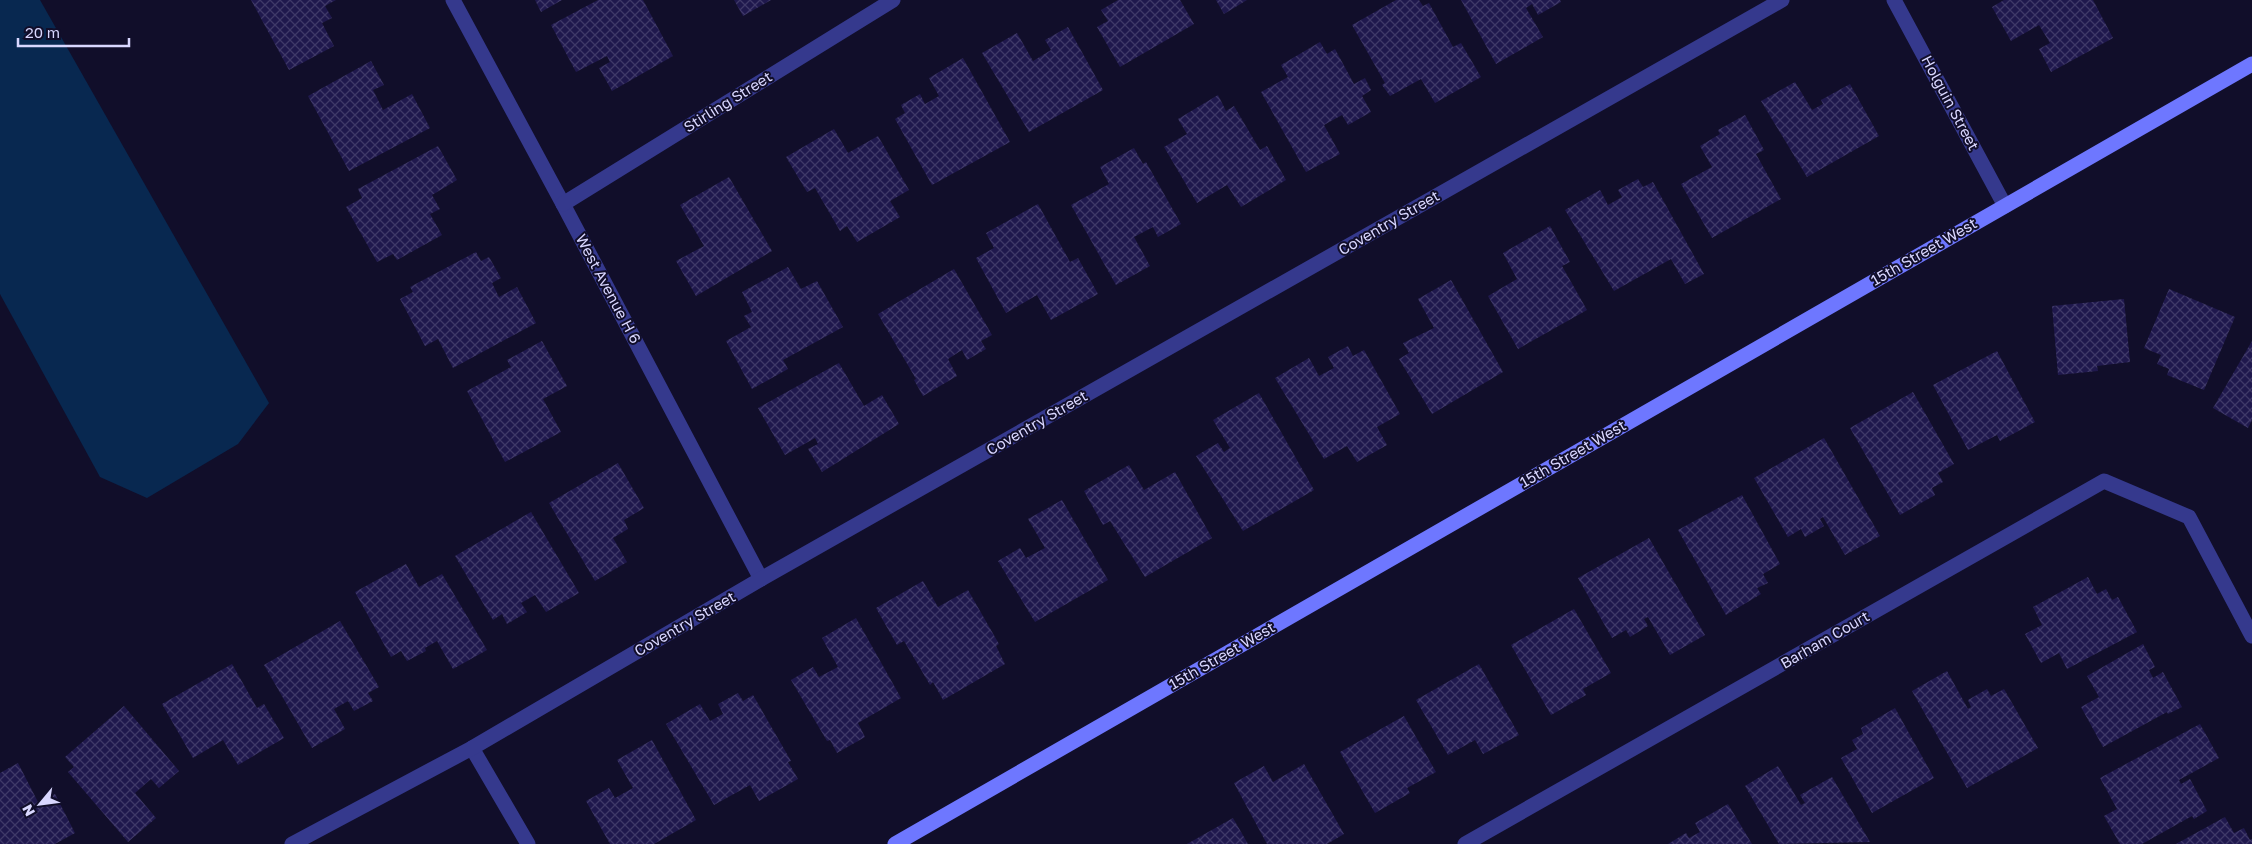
<svg xmlns="http://www.w3.org/2000/svg" width="2252" height="844" viewBox="0 0 2252 844" font-family="'Golos Text',sans-serif">
<style>
.water{fill:#082850}
.building{fill:url(#building-cross-hatch)}
.lines{fill:none;stroke-linecap:round;stroke-linejoin:round}
.street{stroke:#35398d;stroke-width:15}
.secondary{stroke:#6e77ff;stroke-width:15}
.labels{text-anchor:middle;stroke-width:4;stroke-linejoin:round;paint-order:stroke}
.street-label{font-size:15px;fill:#d9d7ff;stroke:#110e2a}
</style>
<defs>
<pattern id="building-cross-hatch" width="8" height="8" patternUnits="userSpaceOnUse" patternTransform="scale(1.25)"><rect width="8" height="8" fill="#1f184d"/><path d="M0 0l8 8M0 8l8-8" fill="none" stroke="#3f3968"/></pattern>
</defs>
<rect width="100%" height="100%" fill="#110e2a"/>
<polygon class="water" points="0,0 40,0 269,403 238,444 147,498 100,477 0,294"/>
<g class="building">
<polygon points="251,0 336,0 325,6 332,18 322,23 334,46 289,70"/>
<polygon points="535,0 562,0 541,12"/>
<polygon points="598,0 643,0 673,56 612,91 599,68 610,62 607,56 576,72 551,25"/>
<polygon points="734,0 771,0 743,16"/>
<polygon points="1118,0 1180,0 1194,24 1120,67 1097,27 1108,21 1101,10"/>
<polygon points="1216,0 1247,0 1224,14"/>
<polygon points="1396,0 1419,0 1423,6 1429,3 1453,47 1461,43 1481,77 1435,103 1421,79 1390,96 1382,85 1385,83 1352,25"/>
<polygon points="1461,0 1560,0 1561,2 1538,15 1532,4 1526,8 1543,37 1496,64"/>
<polygon points="2004,0 2093,0 2113,38 2051,72 2039,49 2050,43 2039,25 2011,41 1992,7"/>
<polygon points="1068,27 1103,90 1029,132 982,53 1017,33 1033,61 1051,50 1045,40"/>
<polygon points="1320,42 1327,54 1335,49 1354,84 1365,78 1371,90 1362,96 1371,112 1348,125 1342,115 1324,125 1340,154 1306,172 1261,92 1288,77 1281,65"/>
<polygon points="963,58 1010,142 932,185 895,119 905,113 901,105 920,94 925,104 939,96 929,78"/>
<polygon points="371,61 384,85 373,90 383,110 412,94 430,128 349,171 308,96"/>
<polygon points="1795,82 1812,110 1823,104 1821,100 1850,84 1879,136 1807,177 1761,101"/>
<polygon points="1218,95 1226,111 1234,106 1260,150 1267,146 1286,180 1241,207 1227,185 1197,203 1164,147 1187,134 1178,119"/>
<polygon points="1745,115 1764,150 1756,154 1781,199 1712,238 1681,184 1712,167 1700,146 1720,134 1718,130"/>
<polygon points="834,129 848,153 878,136 909,190 890,201 900,217 857,242 847,226 840,231 815,188 807,192 786,157"/>
<polygon points="438,146 457,180 432,195 440,209 430,214 442,235 397,260 393,254 377,262 346,207 362,198 358,189"/>
<polygon points="1134,148 1143,164 1146,162 1181,224 1158,237 1153,227 1134,237 1150,266 1116,285 1071,205 1109,184 1100,167"/>
<polygon points="729,177 772,251 696,296 676,261 704,246 680,205"/>
<polygon points="1638,179 1643,187 1653,182 1704,274 1685,284 1671,259 1614,291 1565,210 1600,190 1608,205 1622,197 1618,190"/>
<polygon points="1038,204 1070,262 1078,258 1098,294 1051,320 1037,295 1006,313 976,258 994,248 986,233"/>
<polygon points="1550,226 1570,262 1562,266 1587,310 1518,349 1488,296 1517,279 1503,253"/>
<polygon points="476,252 481,261 489,257 501,278 492,283 499,297 517,287 536,323 453,368 438,339 425,346 400,299 413,292 410,287"/>
<polygon points="788,267 801,289 817,281 843,327 783,360 788,369 752,389 726,341 751,327 744,316 752,312 742,292"/>
<polygon points="954,269 992,335 981,341 986,349 967,360 962,350 948,359 957,376 923,396 914,380 916,379 878,314"/>
<polygon points="1451,280 1503,372 1432,414 1399,359 1409,353 1403,343 1434,328 1418,299"/>
<polygon points="2169,289 2235,317 2204,390 2167,375 2169,369 2157,364 2161,355 2144,348"/>
<polygon points="2124,299 2130,362 2097,366 2098,371 2058,375 2052,306"/>
<polygon points="542,341 567,386 543,399 561,432 505,462 467,391 511,367 507,360"/>
<polygon points="2252,341 2252,420 2248,428 2213,408"/>
<polygon points="1348,346 1353,356 1364,350 1400,414 1377,427 1387,445 1357,462 1347,446 1324,459 1275,378 1309,358 1319,376 1334,368 1328,357"/>
<polygon points="1997,351 2035,422 2000,441 1997,435 1968,450 1933,385"/>
<polygon points="839,363 864,406 882,395 899,424 822,472 808,449 818,444 815,438 785,455 758,408"/>
<polygon points="1913,392 1954,464 1938,473 1943,482 1932,488 1935,495 1900,515 1850,428"/>
<polygon points="1259,393 1314,490 1243,531 1196,456 1218,443 1224,452 1230,448 1213,420"/>
<polygon points="1824,438 1880,536 1845,555 1823,517 1820,519 1824,526 1805,537 1801,529 1788,537 1754,478"/>
<polygon points="618,463 644,508 624,520 628,529 613,538 627,562 595,581 549,503"/>
<polygon points="1129,465 1144,490 1175,472 1212,538 1145,577 1110,521 1103,525 1084,491"/>
<polygon points="1742,495 1780,564 1763,574 1768,583 1757,588 1761,594 1726,615 1678,530"/>
<polygon points="1062,500 1108,580 1035,622 998,561 1020,548 1026,558 1045,548 1028,519"/>
<polygon points="531,512 579,593 546,612 535,595 521,603 527,612 507,624 502,614 493,620 455,556"/>
<polygon points="1649,538 1705,635 1670,655 1648,617 1644,619 1648,626 1630,637 1626,630 1612,638 1578,578"/>
<polygon points="406,564 419,587 442,574 487,650 453,669 437,641 425,648 426,651 407,661 401,651 391,657 355,592"/>
<polygon points="2088,577 2097,594 2106,589 2112,600 2118,597 2137,632 2067,669 2059,653 2041,663 2025,634 2042,625 2033,607"/>
<polygon points="923,581 938,607 968,590 999,644 996,646 1005,664 943,700 933,682 930,685 904,641 897,645 876,608"/>
<polygon points="1574,609 1611,673 1583,689 1586,695 1551,715 1511,645"/>
<polygon points="856,618 901,698 858,723 865,737 837,753 830,740 827,741 791,680 813,667 819,677 838,667 822,638"/>
<polygon points="340,621 379,687 368,693 373,701 354,711 348,701 334,709 345,729 312,748 264,665"/>
<polygon points="2143,644 2155,667 2149,670 2153,678 2163,672 2182,707 2168,714 2167,712 2103,747 2081,707 2099,697 2087,676"/>
<polygon points="232,664 257,708 264,704 284,738 238,765 223,740 193,758 162,704"/>
<polygon points="1479,664 1519,735 1483,754 1475,740 1448,755 1416,700"/>
<polygon points="1947,671 1968,709 1971,707 1968,700 1987,689 1991,696 2004,689 2038,748 1967,788 1912,691"/>
<polygon points="738,693 743,701 753,695 791,761 788,762 798,779 759,801 750,785 714,805 666,724 700,704 710,721 723,714 718,704"/>
<polygon points="124,706 179,771 159,788 151,779 135,793 156,818 128,842 68,772 74,767 65,757"/>
<polygon points="1895,708 1934,778 1872,813 1841,758 1857,749 1852,740 1863,734 1861,728"/>
<polygon points="1404,716 1436,772 1407,788 1410,793 1375,813 1340,752"/>
<polygon points="2200,724 2219,758 2179,780 2181,784 2190,779 2207,811 2194,819 2192,816 2142,844 2120,844 2104,816 2117,809 2100,778"/>
<polygon points="652,740 696,820 654,844 610,844 586,801 609,788 615,798 633,788 617,760"/>
<polygon points="18,763 38,802 55,794 75,833 55,844 0,844 0,773"/>
<polygon points="1304,764 1344,834 1327,844 1267,844 1234,783 1264,766 1273,782"/>
<polygon points="1778,766 1801,805 1805,803 1800,795 1832,777 1870,842 1779,844 1745,786"/>
<polygon points="1728,804 1752,844 1668,844 1686,833 1689,838 1700,832 1695,823"/>
<polygon points="2225,817 2234,833 2244,828 2250,840 2252,839 2252,844 2176,844"/>
<polygon points="1233,818 1248,844 1187,844"/>
</g>
<g class="lines">
<g class="street">
<polyline points="453,0 563,204 761,579"/>
<polyline points="1894,0 2005,206"/>
<polyline points="563,204 893,0"/>
<polyline points="472,748 528,844"/>
<polyline points="292,844 472,748 761,579 1782,0"/>
<polyline points="1465,844 2104,481 2189,517 2252,636"/>
</g>
<polyline class="secondary" points="895,844 2252,64"/>
</g>
<g class="labels">
<g class="street-label">
<text transform="translate(728 102) rotate(-32)" y="5">Stirling Street</text>
<text transform="translate(1950 103) rotate(62)" y="5">Holguin Street</text>
<text transform="translate(1389 223) rotate(-30)" y="5">Coventry Street</text>
<text transform="translate(1924 252) rotate(-30)" y="5">15th Street West</text>
<text transform="translate(608 289) rotate(62)" y="5">West Avenue H 6</text>
<text transform="translate(1037 423) rotate(-30)" y="5">Coventry Street</text>
<text transform="translate(1573 454) rotate(-30)" y="5">15th Street West</text>
<text transform="translate(685 624) rotate(-30)" y="5">Coventry Street</text>
<text transform="translate(1825 640) rotate(-30)" y="5">Barham Court</text>
<text transform="translate(1222 656) rotate(-30)" y="5">15th Street West</text>
</g>
</g>
<g transform="translate(40 804) rotate(241)" stroke="#110e2a" stroke-width="4" paint-order="stroke">
<path d="M0-4L9 19L0 12L-9 19Z" fill="#d9d7ff"/>
<text y="-8" font-size="14" font-weight="bold" text-anchor="middle" fill="#d9d7ff">N</text>
</g>
<path d="M18 38v8h111v-8" fill="none" stroke="#d9d7ff" stroke-width="2.5"/>
<text x="25" y="38" font-size="15" fill="#d9d7ff" stroke="#110e2a" stroke-width="4" paint-order="stroke">20 m</text>
</svg>
